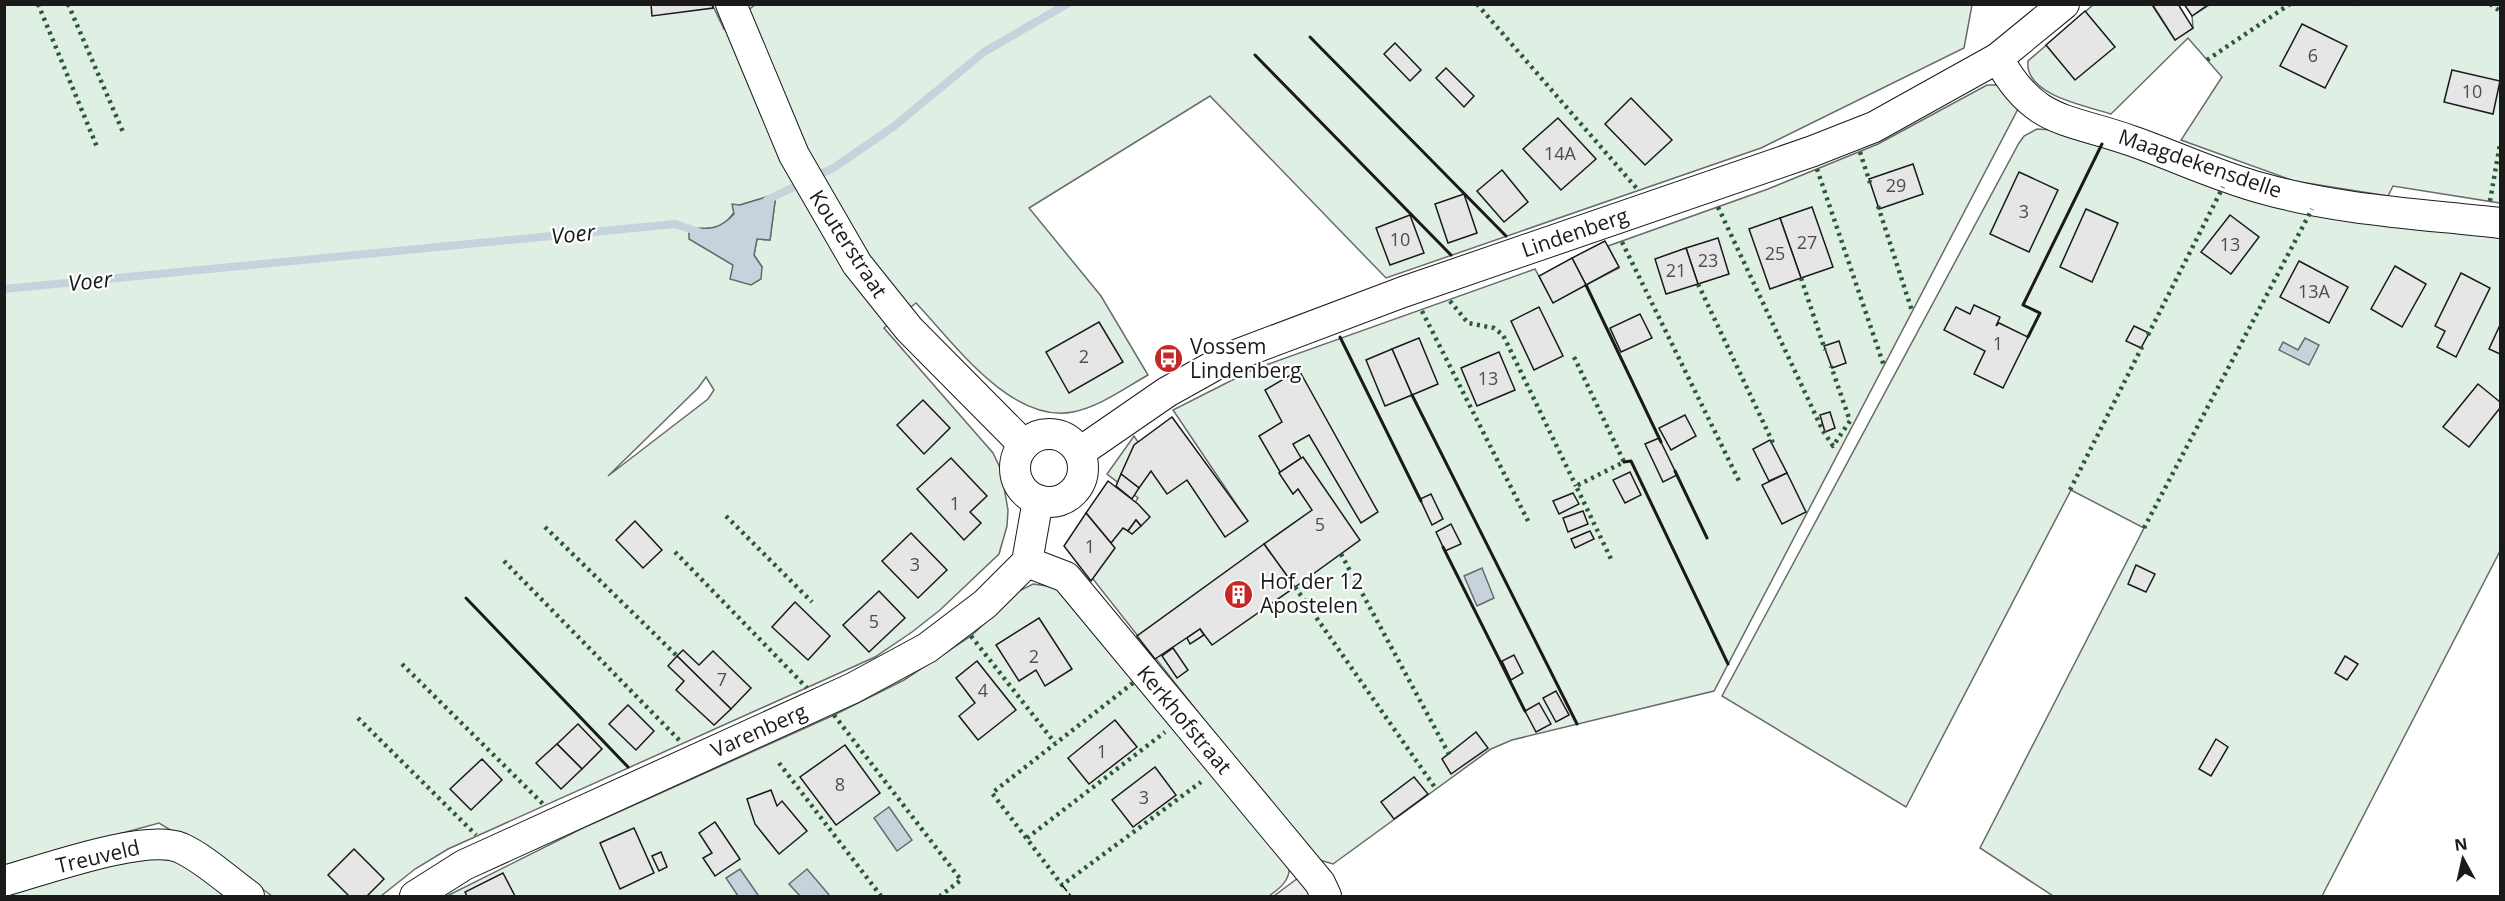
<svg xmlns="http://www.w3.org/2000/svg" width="2505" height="901" viewBox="0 0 2505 901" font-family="'Open Sans',sans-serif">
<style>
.green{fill:#e0efe3;stroke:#6a6a6a;stroke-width:1.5;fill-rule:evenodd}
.parking{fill:#ededed;stroke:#6a6a6a;stroke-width:1.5}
.water{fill:#c6d2dc;stroke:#6a6a6a;stroke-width:1.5}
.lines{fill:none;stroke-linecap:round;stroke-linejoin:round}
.stream{stroke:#c6d2dc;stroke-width:8}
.building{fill:#e6e6e6;stroke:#1a1a1a;stroke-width:1.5}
.minor-casing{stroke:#1a1a1a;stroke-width:32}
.minor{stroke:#fff;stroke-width:30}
.hedge{stroke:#2b5a34;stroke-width:4.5;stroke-dasharray:3 4.5;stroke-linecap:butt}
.fence{stroke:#1a1a1a;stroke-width:1.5;stroke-dasharray:8 3;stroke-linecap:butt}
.wall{stroke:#1a1a1a;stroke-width:3}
.labels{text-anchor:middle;stroke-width:4.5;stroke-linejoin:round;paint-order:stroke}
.number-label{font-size:18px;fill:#4d4d4d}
.street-label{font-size:21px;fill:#1a1a1a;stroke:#fff}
.poi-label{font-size:21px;fill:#1a1a1a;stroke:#fff;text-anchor:start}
.water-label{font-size:22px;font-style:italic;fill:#1a1a1a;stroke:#fff}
</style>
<rect width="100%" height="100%" fill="#fff"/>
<g class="green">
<path d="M712 4 724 29 756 4 1972 5 1964 48 1761 148 1386 278 1210 96 1029 208 1101 296 1148 375C1125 388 1099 407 1073 412 1011 424 954 343 916 303L884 328 993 453 1001 470 1008 510 1007 526 999 554 940 610 912 632 875 657 448 849 415 869 381 896H272L235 869 159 823 5 865V5ZM776 194 770 240 757 239 754 255 762 267 733 265 690 239 689 228 707 229 724 225 740 205ZM706 377 714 390 708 399 608 476 698 388Z"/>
<path d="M2093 5H2152L2175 40 2193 28 2192 16 2209 5H2500V203L2393 186 2388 196 2294 181 2181 140 2222 77 2188 38 2111 114C2086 106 2024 95 2028 61Z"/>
<polygon points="1987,85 2000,85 2019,107 1714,691 1512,740 1491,749 1333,864 1313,858 1089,574 1138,498 1107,474 1134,436 1170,488 1187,477 1225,531 1245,517 1173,410 1252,370 1535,269 1553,302 1619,268 1608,246 1768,189 1878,144"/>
<polygon points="2037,129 2052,130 2500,231 2500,551 2322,896 2053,896 1980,848 2144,528 2071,490 1906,807 1722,696 2019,143 2024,136"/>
<path d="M1033 584 1055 587 1289 866C1291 880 1279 889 1269 896H447L583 828 834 715 904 680 971 636 1019 591Z"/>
<polygon points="158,858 183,863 229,896 5,896 5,894 134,859"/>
</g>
<polygon class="parking" points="1314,866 1337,896 1274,896"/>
<g class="water">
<path d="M776 194 770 240 757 239 754 255 762 267 761 279 751 285 730 279 733 265 689 239V228C710 229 719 230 734 214L732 204 740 205Z"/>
<polygon points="2305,338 2319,345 2309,365 2279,350 2283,342 2298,350"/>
<polygon points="1482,568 1494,598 1477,606 1464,576"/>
<polygon points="889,807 912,840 897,851 874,818"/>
<polygon points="740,869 758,895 756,896 738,896 726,878"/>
<polygon points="807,869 830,896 800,896 789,884"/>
</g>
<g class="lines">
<g class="stream">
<polyline points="767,200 835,167 893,127 984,52 1067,4"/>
<polyline points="4,289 675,224 699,232"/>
</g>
</g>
<g class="building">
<polygon points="651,4 712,4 713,8 652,16"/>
<polygon points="2152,4 2178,4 2193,28 2175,40"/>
<polygon points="2184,4 2209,4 2192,16"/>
<polygon points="2085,11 2115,47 2075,80 2046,45"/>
<polygon points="2302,24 2347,46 2325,88 2280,66"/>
<polygon points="1395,43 1421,70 1410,81 1384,54"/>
<polygon points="1446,68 1474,96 1464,107 1436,78"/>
<polygon points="2452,70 2500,81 2493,114 2444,102"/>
<polygon points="1631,98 1672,140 1645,165 1605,124"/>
<polygon points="1558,118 1596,159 1561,190 1523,149"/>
<polygon points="1913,164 1923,194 1879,209 1869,179"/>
<polygon points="1502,170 1528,202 1504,222 1477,191"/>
<polygon points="2019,172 2058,190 2029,252 1990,234"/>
<polygon points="1464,194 1477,233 1448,243 1435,204"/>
<polygon points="1812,207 1833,267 1801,278 1780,218"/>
<polygon points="2086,209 2118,223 2092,282 2060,267"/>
<polygon points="1410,215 1424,253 1390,265 1376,228"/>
<polygon points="2230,215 2259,237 2231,274 2201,252"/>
<polygon points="1780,218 1801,278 1770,289 1749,229"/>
<polygon points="1718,238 1729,274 1698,284 1686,248"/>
<polygon points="1605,241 1619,267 1586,285 1572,258"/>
<polygon points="1686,248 1698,284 1666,294 1655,259"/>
<polygon points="1572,258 1586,285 1553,303 1539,276"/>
<polygon points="2299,261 2348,287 2329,323 2280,297"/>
<polygon points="2395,266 2426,284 2402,327 2371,309"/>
<polygon points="2461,273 2490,288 2456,357 2437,347 2445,331 2435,326"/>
<polygon points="1974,305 2000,317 1996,326 1999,323 2028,337 2003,388 1974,374 1985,351 1944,330 1956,307 1970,314"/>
<polygon points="1539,307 1563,356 1534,370 1511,321"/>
<polygon points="1640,314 1652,338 1621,352 1610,328"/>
<polygon points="1099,322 1123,362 1069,393 1046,352"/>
<polygon points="2500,325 2500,354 2489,349"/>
<polygon points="2134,326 2149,333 2141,348 2126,341"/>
<polygon points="1419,338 1438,384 1412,395 1392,349"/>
<polygon points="1839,341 1846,363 1832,368 1824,346"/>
<polygon points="1392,349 1412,395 1385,406 1366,360"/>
<polygon points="1499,352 1515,390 1477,406 1461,368"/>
<polygon points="1299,370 1378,512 1361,523 1309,435 1293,444 1301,458 1280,472 1259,436 1282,422 1265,390"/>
<polygon points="2478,384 2500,402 2500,408 2469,447 2443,427"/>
<polygon points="923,400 950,428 924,454 897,425"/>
<polygon points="1830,412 1835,428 1825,432 1820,415"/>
<polygon points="1685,415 1696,436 1671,450 1659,428"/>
<polygon points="1172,417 1248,521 1225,537 1187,480 1167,494 1151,471 1139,488 1121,474 1134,445"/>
<polygon points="1659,438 1677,475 1663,482 1645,444"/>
<polygon points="1770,440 1787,473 1769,481 1753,449"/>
<polygon points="1303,457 1360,540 1295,587 1264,544 1312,510 1298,489 1293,494 1279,473"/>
<polygon points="951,458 987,496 970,512 981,523 964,540 917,489"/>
<polygon points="1630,472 1641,495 1625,503 1613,480"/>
<polygon points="1787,473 1806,512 1782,524 1762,485"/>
<polygon points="1121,474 1139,488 1132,499 1116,486"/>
<polygon points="1108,481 1138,504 1150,517 1141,526 1136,520 1128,531 1123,528 1111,543 1086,513"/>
<polygon points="1573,493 1579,504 1559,514 1553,501"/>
<polygon points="1431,494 1443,519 1432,525 1420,499"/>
<polygon points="1583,511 1588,524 1568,532 1563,518"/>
<polygon points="1086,513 1115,548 1091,581 1064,546"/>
<polygon points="1136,520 1141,526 1132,534 1128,531"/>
<polygon points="635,521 662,550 643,568 616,540"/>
<polygon points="1451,524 1461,544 1445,551 1436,532"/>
<polygon points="1590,531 1594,539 1575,548 1571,539"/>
<polygon points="911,533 947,570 918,598 882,561"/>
<polygon points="1264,544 1295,587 1212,645 1200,629 1155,659 1137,636"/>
<polygon points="2136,565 2155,574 2146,592 2128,584"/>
<polygon points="879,591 905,618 869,652 843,625"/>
<polygon points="795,602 830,636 808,660 772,627"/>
<polygon points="1039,618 1072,669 1045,686 1036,670 1019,681 996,645"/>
<polygon points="1200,629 1204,635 1190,644 1187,638"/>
<polygon points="1173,648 1188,670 1177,678 1162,656"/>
<polygon points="683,650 699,665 713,651 751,688 731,709 677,656"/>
<polygon points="1514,655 1523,673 1511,680 1502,661"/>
<polygon points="677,656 731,709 714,725 676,690 684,681 668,666"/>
<polygon points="2345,656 2358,664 2347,680 2335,673"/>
<polygon points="977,661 1016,710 978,740 959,716 975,703 956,678"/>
<polygon points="1556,691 1569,715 1556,722 1543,698"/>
<polygon points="1539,703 1551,724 1536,732 1525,711"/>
<polygon points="628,705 654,731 636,750 609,724"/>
<polygon points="1115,720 1137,747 1089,784 1068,758"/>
<polygon points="578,724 602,749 582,769 557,744"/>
<polygon points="1476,732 1488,748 1451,774 1442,759"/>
<polygon points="2216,739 2228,747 2211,776 2199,769"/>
<polygon points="557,744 582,769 561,789 536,763"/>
<polygon points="845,745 880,793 836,825 800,777"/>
<polygon points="482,759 502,780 471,810 450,789"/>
<polygon points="1155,767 1176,795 1133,827 1112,800"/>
<polygon points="1414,777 1428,794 1394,819 1381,802"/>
<polygon points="771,790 777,806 782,801 807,831 779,854 755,824 747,799"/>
<polygon points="715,822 740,859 715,876 703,858 712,853 699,833"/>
<polygon points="634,828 654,873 620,889 600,843"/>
<polygon points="354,849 384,879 367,896 349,896 328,875"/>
<polygon points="661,852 667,867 659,871 652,856"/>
<polygon points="503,873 515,896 467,896 465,892"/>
</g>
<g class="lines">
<defs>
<g id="minor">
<polyline points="731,4 794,155 857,264 909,329 1024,445"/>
<path d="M1998 58C2034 125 2068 118 2132 141 2175 156 2217 176 2261 188 2338 210 2421 214 2500 223"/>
<circle cx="1049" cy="468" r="34"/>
<polyline points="1080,452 1167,392 1228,358 1403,292 1813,151 1874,127 1998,58 2064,4"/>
<polyline points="1027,562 1066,577 1320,883 1326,896"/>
<path d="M4 881C44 870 145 833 181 848 205 859 228 881 249 896"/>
<polyline points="415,896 464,865 853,688 927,648 985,604 1027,562 1038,500"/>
</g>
</defs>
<use href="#minor" class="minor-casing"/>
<use href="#minor" class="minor"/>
<g class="hedge">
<polyline points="38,4 97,147"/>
<polyline points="68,4 123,132"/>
<polyline points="1477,4 1639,191"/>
<polyline points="2355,4 2356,5"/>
<polyline points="2490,4 2500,11"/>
<polyline points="2207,60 2290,4"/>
<polyline points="1860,152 1870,183"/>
<polyline points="1817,169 1884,366"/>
<polyline points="2490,201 2500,144"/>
<polyline points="1878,206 1912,311"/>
<polyline points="1718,207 1823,431 1833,446 1850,421 1831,366"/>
<polyline points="1622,242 1740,483"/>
<polyline points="1801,278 1825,350"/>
<polyline points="1698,284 1773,443"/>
<polyline points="1450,301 1468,323 1494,328 1503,335 1576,486"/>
<polyline points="1422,311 1528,521"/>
<polyline points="2148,335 2223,187"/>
<polyline points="1574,357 1624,462 1576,486 1611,559"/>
<polyline points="2070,490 2143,345"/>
<polyline points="726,516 812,602"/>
<polyline points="545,527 677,656"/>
<polyline points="2144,528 2312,209"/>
<polyline points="675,552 807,688"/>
<polyline points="1341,554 1451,758"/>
<polyline points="504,561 682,743"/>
<polyline points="1295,587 1436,789"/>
<polyline points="971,636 1055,743"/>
<polyline points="402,664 544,805"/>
<polyline points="1133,683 992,793 1062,885 1201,782"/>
<polyline points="834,715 961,880 940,896"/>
<polyline points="358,718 476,835"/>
<polyline points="779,763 881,896"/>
<polyline points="1027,838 1165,732"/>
</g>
<polyline class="fence" points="1062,885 1071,896"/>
<g class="wall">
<polyline points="1310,37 1506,236"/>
<polyline points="1255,55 1451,255"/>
<polyline points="1586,285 1661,442"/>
<polyline points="1340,337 1421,501"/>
<polyline points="2028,337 2040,313 2023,305 2102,144"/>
<polyline points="1412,395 1577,724"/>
<polyline points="1624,462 1631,461 1728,664"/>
<polyline points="1675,471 1707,538"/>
<polyline points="1443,547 1525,711"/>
<polyline points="466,598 628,767"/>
</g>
</g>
<defs>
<symbol id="bus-disc" viewBox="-11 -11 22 22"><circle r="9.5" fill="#c62828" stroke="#fff"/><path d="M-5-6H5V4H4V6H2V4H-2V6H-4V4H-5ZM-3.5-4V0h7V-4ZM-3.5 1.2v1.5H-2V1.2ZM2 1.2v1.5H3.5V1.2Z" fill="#fff"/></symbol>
<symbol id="building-disc" viewBox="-11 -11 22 22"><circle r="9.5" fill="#c62828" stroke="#fff"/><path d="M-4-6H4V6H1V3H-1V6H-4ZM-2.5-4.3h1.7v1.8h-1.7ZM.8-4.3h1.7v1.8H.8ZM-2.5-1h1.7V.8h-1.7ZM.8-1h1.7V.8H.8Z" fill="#fff"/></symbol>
</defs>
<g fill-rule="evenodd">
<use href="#bus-disc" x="1152" y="342" width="33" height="33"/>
<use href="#building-disc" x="1222" y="578" width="33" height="33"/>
</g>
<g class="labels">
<g class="number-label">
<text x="2313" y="62">6</text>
<text x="2472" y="98">10</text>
<text x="1560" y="160">14A</text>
<text x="1896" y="192">29</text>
<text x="2024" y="218">3</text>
<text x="1400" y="246">10</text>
<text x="1807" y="249">27</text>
<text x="2230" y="251">13</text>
<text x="1775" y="260">25</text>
<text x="1708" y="267">23</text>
<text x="1676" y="277">21</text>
<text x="2314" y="298">13A</text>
<text x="1998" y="350">1</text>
<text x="1084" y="363">2</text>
<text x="1488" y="385">13</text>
<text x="955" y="510">1</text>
<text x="1320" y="531">5</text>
<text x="1090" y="553">1</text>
<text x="915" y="571">3</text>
<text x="874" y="628">5</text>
<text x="1034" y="663">2</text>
<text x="722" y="686">7</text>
<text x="983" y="697">4</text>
<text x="1102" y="758">1</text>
<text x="840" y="791">8</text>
<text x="1144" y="804">3</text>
</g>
<g class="street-label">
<text transform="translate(2200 164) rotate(19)" y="7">Maagdekensdelle</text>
<text transform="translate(1575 233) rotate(-19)" y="7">Lindenberg</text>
<text transform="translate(848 244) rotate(57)" y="7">Kouterstraat</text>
<text transform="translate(1184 720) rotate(50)" y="7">Kerkhofstraat</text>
<text transform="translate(759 731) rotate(-24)" y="7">Varenberg</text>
<text transform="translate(98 857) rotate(-13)" y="7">Treuveld</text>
</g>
<g class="poi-label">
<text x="1190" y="354">Vossem<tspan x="1190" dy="24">Lindenberg</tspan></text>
<text x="1260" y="589">Hof der 12<tspan x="1260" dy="24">Apostelen</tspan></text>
</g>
<g class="water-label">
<text transform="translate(573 234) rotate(-6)" y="8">Voer</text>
<text transform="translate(90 281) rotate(-6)" y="8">Voer</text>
</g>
</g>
<rect width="2505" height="901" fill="none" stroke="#1a1a1a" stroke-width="12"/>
<g transform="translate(2463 859) rotate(352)" stroke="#ffffff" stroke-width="4.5" paint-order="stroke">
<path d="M0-4.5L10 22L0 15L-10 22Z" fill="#1a1a1a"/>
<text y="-9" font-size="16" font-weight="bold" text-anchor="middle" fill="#1a1a1a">N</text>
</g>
</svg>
